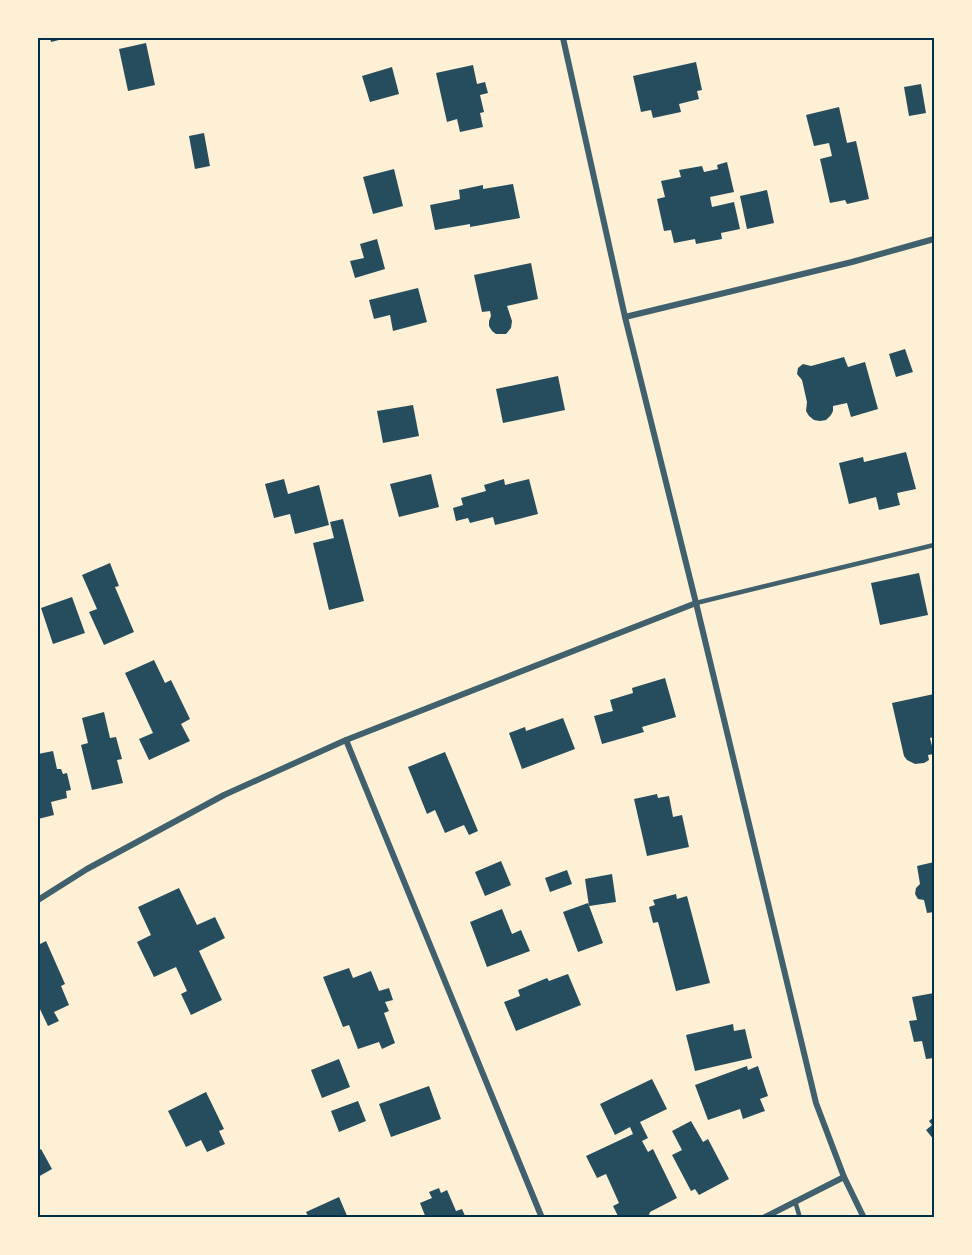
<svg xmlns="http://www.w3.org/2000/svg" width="972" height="1255" viewBox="0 0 972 1255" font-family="Lato,sans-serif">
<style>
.building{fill:#264d5e}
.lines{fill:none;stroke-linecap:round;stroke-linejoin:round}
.service{stroke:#3f606c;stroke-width:4.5}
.minor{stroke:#3f606c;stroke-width:6}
.neatline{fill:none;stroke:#003049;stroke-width:2}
</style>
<rect width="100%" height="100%" fill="#fdf0d5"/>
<g class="building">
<polygon points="50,38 67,38 51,42"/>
<polygon points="146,43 155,85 128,91 119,49"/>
<polygon points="696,62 702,90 697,91 699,99 679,104 681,112 653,118 651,110 641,112 633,76"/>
<polygon points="473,65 477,84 485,82 488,93 480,95 484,112 480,113 483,127 460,132 457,119 447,122 436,73"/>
<polygon points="392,67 399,94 370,102 362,76"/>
<polygon points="921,84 926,113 909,116 904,87"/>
<polygon points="839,107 847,143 856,141 869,199 847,204 845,200 830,203 820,159 832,156 829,143 814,146 806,115"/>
<polygon points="204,133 210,166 195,169 189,136"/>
<polygon points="727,162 734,192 710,197 712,207 734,202 740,229 721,233 722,239 696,244 695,239 674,243 671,230 664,231 657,199 665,197 661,181 681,177 679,170 702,166 704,172 718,169 717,165"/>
<polygon points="394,169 403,206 373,214 363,177"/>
<polygon points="513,184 520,218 470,227 470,224 435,230 430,205 460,199 459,190 483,185 483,189"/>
<polygon points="767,190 774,223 747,229 740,196"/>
<polygon points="377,239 385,269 355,278 350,261 364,258 360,244"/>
<polygon points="531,263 538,299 507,306 512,321 511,328 506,334 496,334 492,331 489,326 489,321 491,316 490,311 482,312 474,275"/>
<polygon points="418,288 427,322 393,331 390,315 374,319 369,300"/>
<polygon points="905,349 913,372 896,377 889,354"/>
<polygon points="844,357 848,367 865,362 878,409 851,417 847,403 833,406 833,411 831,415 826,420 820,421 814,420 809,416 806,411 807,402 802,380 797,374 798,368 803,364 811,366"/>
<polygon points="558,376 565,410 503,423 496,389"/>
<polygon points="413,405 419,436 383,443 377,411"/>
<polygon points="906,452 916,489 897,493 900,505 879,510 876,497 849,504 839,463 863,457 864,462"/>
<polygon points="431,474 439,507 399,517 390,484"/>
<polygon points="284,479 288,494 319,485 329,525 295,534 290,514 274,518 265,484"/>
<polygon points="504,479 505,485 529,479 538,514 495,525 493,517 470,523 468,518 456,521 453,508 463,505 461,498 486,491 484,485"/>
<polygon points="343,519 364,601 329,610 313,543 334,538 330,522"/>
<polygon points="110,563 119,586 115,587 134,632 104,645 89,612 97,609 82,575"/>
<polygon points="919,573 928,615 880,625 871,583"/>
<polygon points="72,597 85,633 53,644 41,608"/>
<polygon points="154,660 165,683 171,680 190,719 181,724 190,741 149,760 139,739 153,733 125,673"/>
<polygon points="665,678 676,717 642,727 644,732 602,744 594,716 613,711 610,700 633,693 632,688"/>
<polygon points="934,694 934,737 930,738 934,754 928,755 929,760 924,763 915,764 907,760 904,756 892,703"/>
<polygon points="104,712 110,738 116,737 122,759 117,760 123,783 92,790 81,745 88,743 82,718"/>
<polygon points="563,718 575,749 522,769 509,733 525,727 526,731"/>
<polygon points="53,751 57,769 61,769 63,774 67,773 71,790 66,791 67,798 51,802 54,815 38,819 38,754"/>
<polygon points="445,752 478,831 469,835 464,825 445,833 435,810 427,814 408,767"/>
<polygon points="657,794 658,798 669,796 673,817 682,815 689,847 647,856 634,799"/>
<polygon points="501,861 511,885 485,896 475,872"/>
<polygon points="934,862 934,912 927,913 924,900 918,899 915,894 916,888 920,884 917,866"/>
<polygon points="567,870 572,884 550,892 545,878"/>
<polygon points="612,874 616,902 589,906 585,879"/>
<polygon points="179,888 197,925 215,917 225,938 199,951 222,1000 191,1015 181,994 187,991 176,967 154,977 137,942 151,935 138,907"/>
<polygon points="676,894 677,899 687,896 710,983 676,991 658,922 653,923 649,907 655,905 653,900"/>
<polygon points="588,903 603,943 578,952 563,912"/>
<polygon points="502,909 512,934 521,930 530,951 487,967 470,922"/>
<polygon points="46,941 65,984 61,986 69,1005 54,1012 59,1021 48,1026 38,1005 38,945"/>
<polygon points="349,968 353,978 371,971 379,991 389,988 393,1000 385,1002 389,1011 384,1013 395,1043 382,1049 379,1042 358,1049 349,1025 343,1027 323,977"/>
<polygon points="568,974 581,1005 516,1031 504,1002 520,996 518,990 547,978 549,981"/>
<polygon points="934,993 934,1058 926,1059 922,1041 914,1042 909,1021 917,1020 912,997"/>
<polygon points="733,1024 734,1031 745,1029 752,1058 695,1071 686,1035"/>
<polygon points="339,1059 350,1087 322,1098 311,1070"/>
<polygon points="747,1066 748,1070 758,1066 768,1096 760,1099 765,1111 743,1119 740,1109 708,1120 695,1085"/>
<polygon points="652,1079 667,1109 640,1122 648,1138 642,1141 648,1152 653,1149 677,1198 650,1212 648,1218 619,1218 613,1206 619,1203 606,1174 597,1178 586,1156 633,1134 630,1127 615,1135 600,1104"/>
<polygon points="429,1086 441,1119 391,1137 379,1104"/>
<polygon points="206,1092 224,1129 219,1131 225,1144 207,1152 201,1140 186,1147 168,1111"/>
<polygon points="358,1101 366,1121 339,1132 331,1111"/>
<polygon points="934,1117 934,1140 926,1130 932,1125 929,1121"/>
<polygon points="691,1121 703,1142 708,1139 729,1179 699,1195 695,1189 691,1191 672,1155 682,1150 672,1131"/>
<polygon points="41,1149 52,1169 38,1177 38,1151"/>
<polygon points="439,1188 441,1193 447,1190 456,1211 462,1209 466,1218 426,1218 420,1203 432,1198 429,1192"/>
<polygon points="339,1197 348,1218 309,1218 306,1212"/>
</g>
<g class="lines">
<g class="service">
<polyline points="696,603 934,545"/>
<polyline points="795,1201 800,1218"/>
</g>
<g class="minor">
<polyline points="563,38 625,317 696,603 816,1103 844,1177 864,1218"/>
<polyline points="625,317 852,262 934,239"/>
<polyline points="346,740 542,1218"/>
<polyline points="38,900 87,869 224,795 346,740 696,603"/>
<polyline points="763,1218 844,1177"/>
</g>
</g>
<rect width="972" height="1255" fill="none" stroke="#fdf0d5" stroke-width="78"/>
<rect x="39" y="39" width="894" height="1177" class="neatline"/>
</svg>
